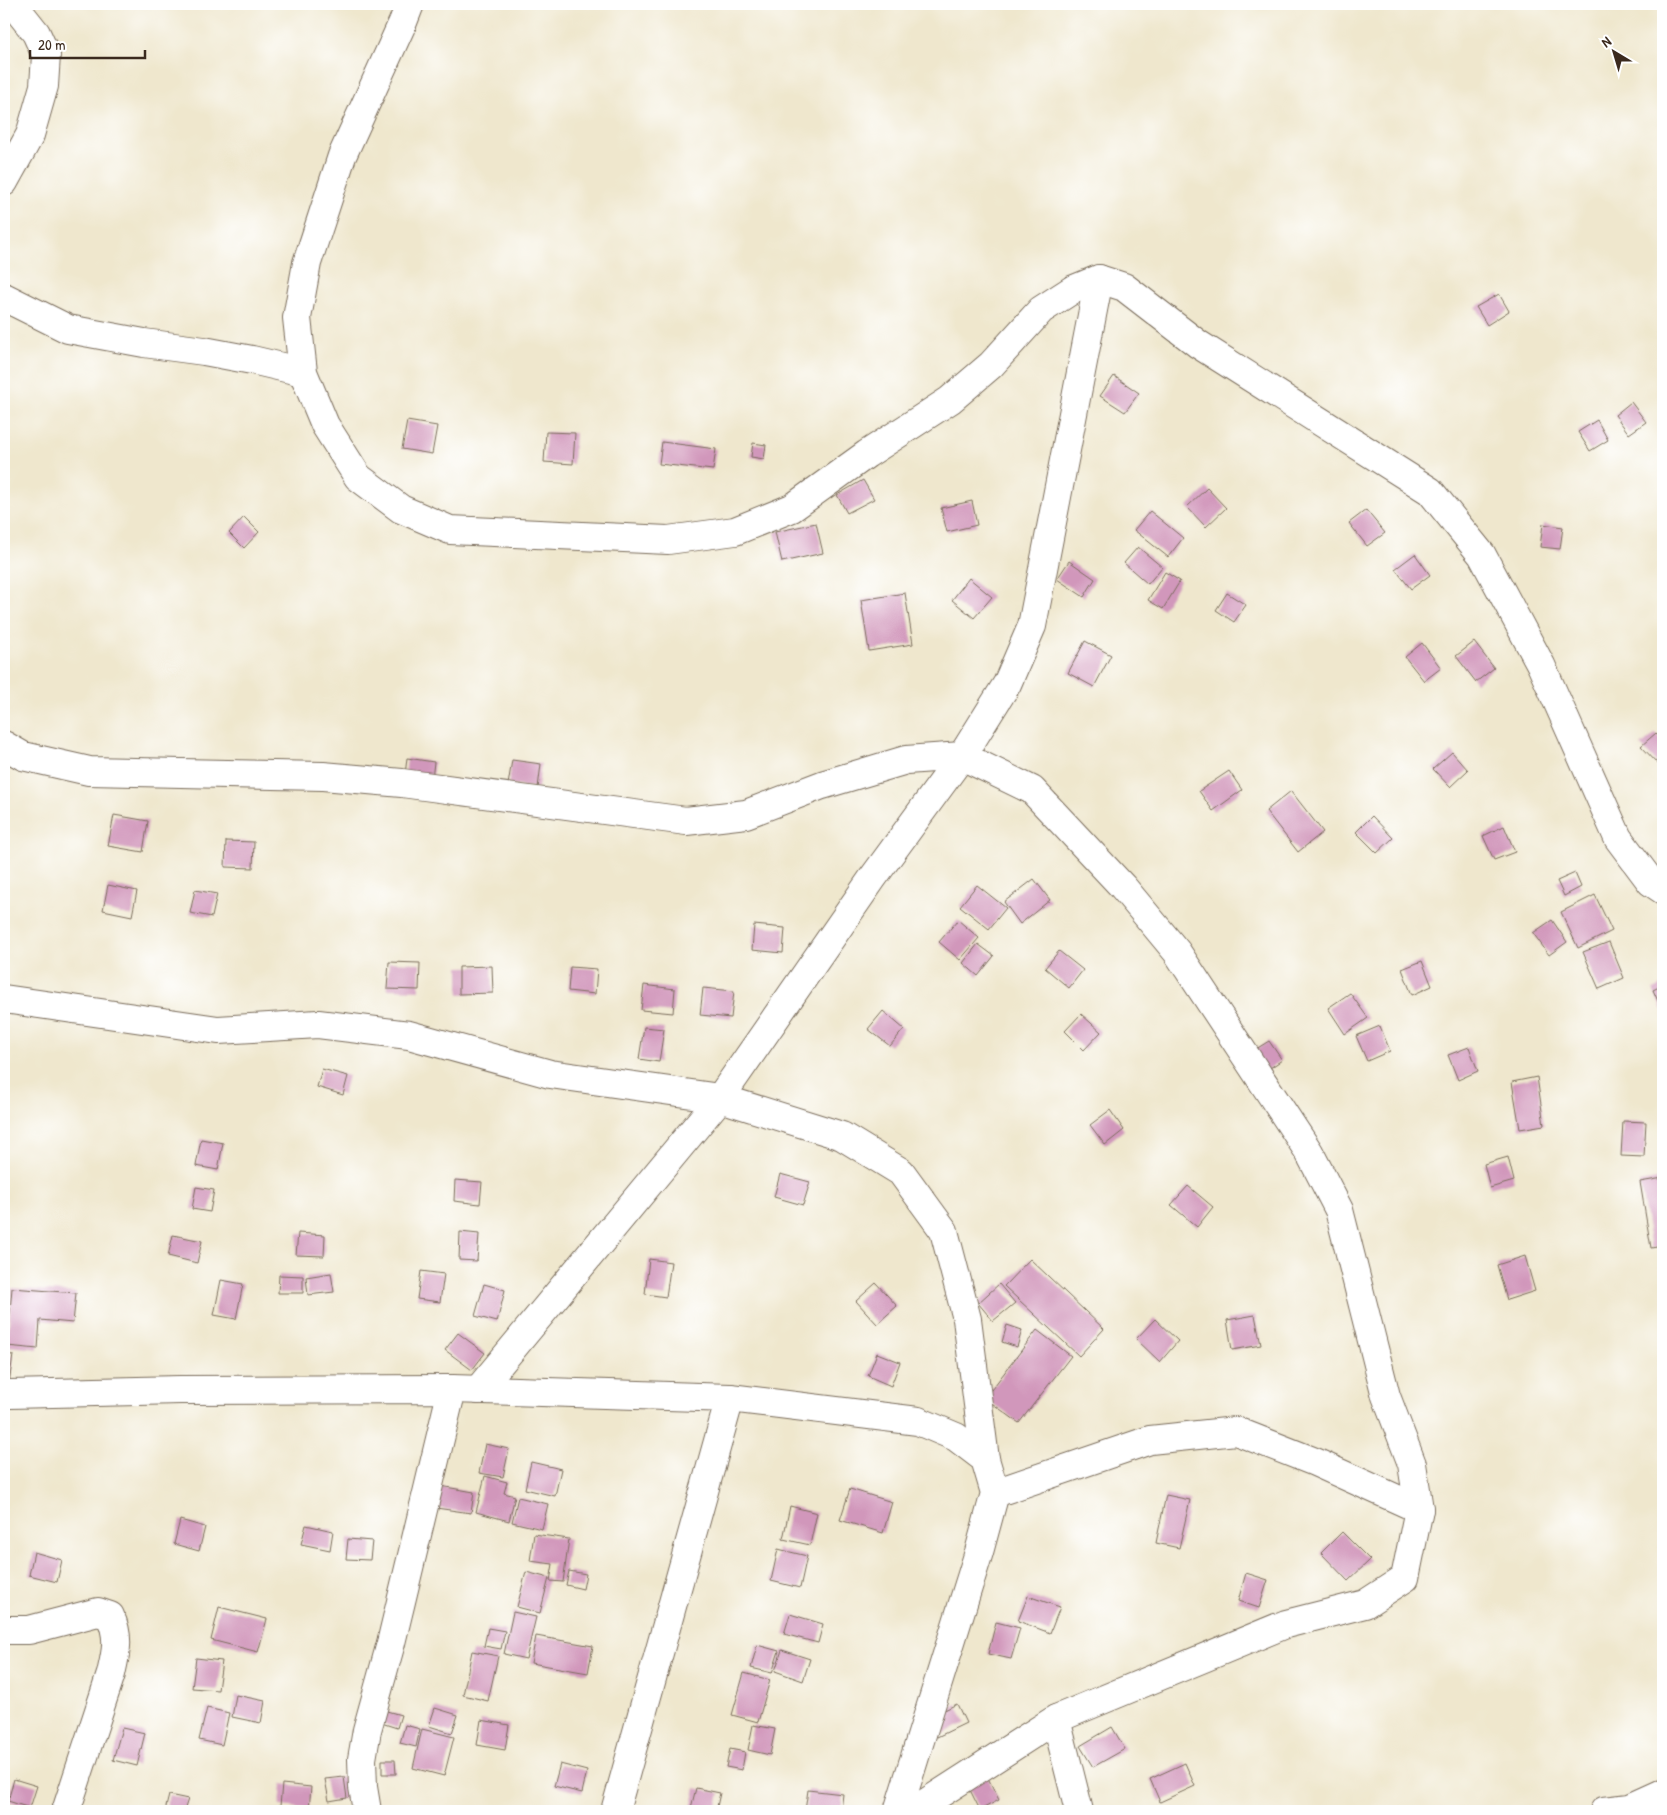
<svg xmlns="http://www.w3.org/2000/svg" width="1667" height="1815" viewBox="0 0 1667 1815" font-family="'Patrick Hand',sans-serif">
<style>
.building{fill:#d197bb}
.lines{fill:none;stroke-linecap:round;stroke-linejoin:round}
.minor-casing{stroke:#7a6c5b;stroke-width:30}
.minor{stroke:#fff;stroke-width:28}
</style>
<rect width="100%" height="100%" fill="#fff"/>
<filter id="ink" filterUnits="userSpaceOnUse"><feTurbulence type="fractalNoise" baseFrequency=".02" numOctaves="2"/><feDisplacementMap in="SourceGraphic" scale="10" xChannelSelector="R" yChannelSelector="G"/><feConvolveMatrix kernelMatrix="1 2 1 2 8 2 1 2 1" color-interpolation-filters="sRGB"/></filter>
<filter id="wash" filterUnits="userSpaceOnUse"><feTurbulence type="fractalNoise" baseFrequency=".0096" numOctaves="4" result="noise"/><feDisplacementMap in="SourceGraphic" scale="20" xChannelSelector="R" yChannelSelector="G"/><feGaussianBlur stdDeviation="1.12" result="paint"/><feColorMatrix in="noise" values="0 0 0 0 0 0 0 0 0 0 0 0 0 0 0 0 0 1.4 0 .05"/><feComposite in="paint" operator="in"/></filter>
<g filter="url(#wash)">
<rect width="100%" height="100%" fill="#efe7cd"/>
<g id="blocks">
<g class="building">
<polygon points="1499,294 1509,311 1487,325 1476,307"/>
<polygon points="1114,376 1139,393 1125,412 1100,396"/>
<polygon points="1631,402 1646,422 1629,434 1615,415"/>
<polygon points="1597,420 1608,440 1590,451 1578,432"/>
<polygon points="407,421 437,426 432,454 402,449"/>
<polygon points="546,432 575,433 573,464 544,462"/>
<polygon points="662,442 716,449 713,470 659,464"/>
<polygon points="753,443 766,445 764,459 751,457"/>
<polygon points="863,480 874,499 847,513 837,495"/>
<polygon points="1207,488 1226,508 1206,527 1187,507"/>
<polygon points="972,501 977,525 947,532 941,508"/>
<polygon points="1366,510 1385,533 1367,546 1349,523"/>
<polygon points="1150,511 1183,538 1168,557 1134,530"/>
<polygon points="244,517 259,532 244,548 229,533"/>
<polygon points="816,523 823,553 782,562 775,532"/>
<polygon points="1543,524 1563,527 1560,549 1540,547"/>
<polygon points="1138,547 1162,567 1148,584 1124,563"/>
<polygon points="1415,554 1430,575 1411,589 1395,569"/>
<polygon points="1069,561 1095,579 1084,597 1057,579"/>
<polygon points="1165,572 1180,581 1163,609 1148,600"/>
<polygon points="969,578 992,597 974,618 952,600"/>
<polygon points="905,593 913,644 869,651 861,600"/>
<polygon points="1227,593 1246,605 1234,622 1216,610"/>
<polygon points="1085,641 1111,655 1094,687 1068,673"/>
<polygon points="1474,642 1494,668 1476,682 1456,656"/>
<polygon points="1422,643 1441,668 1424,681 1405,657"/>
<polygon points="1656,733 1663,741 1663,759 1658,764 1641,746"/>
<polygon points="1452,752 1468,770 1450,787 1433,769"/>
<polygon points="407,758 434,762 432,779 405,775"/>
<polygon points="512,760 541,764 538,788 508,785"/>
<polygon points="1229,771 1242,790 1213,811 1199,791"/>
<polygon points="1291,791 1323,832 1298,852 1266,811"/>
<polygon points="114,815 148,821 143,852 108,846"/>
<polygon points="1372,816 1393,838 1377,853 1356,832"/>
<polygon points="1504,826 1515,852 1494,860 1483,836"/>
<polygon points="226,841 254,842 253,868 225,867"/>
<polygon points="1575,873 1581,887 1564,896 1557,881"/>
<polygon points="1034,879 1050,900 1020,924 1004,902"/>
<polygon points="108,885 137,891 132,916 103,910"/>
<polygon points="977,885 1006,908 989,929 960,906"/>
<polygon points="195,890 217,894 212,917 190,913"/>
<polygon points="1595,895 1612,931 1578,948 1561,912"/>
<polygon points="958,920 979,938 960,960 939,942"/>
<polygon points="1552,920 1567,942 1549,955 1533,933"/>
<polygon points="754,925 785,928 783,953 752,950"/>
<polygon points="1609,942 1624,978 1599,989 1583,952"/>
<polygon points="978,944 994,956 978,976 963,963"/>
<polygon points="1059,951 1083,970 1069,988 1045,968"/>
<polygon points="1422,961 1432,986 1412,995 1402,969"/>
<polygon points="389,962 420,963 419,990 387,989"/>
<polygon points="492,966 493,993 459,994 459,967"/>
<polygon points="570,967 597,969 595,994 568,991"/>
<polygon points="644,985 675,989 673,1013 641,1010"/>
<polygon points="1663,985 1663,1009 1662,1010 1653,990"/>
<polygon points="703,988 734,991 731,1018 700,1015"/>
<polygon points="1350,993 1368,1018 1345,1034 1328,1008"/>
<polygon points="883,1011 904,1029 890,1046 868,1029"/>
<polygon points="1081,1014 1101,1032 1084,1050 1065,1031"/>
<polygon points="1380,1026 1390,1051 1367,1061 1356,1036"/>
<polygon points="644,1027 664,1029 659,1062 639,1059"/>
<polygon points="1269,1041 1282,1060 1261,1074 1248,1054"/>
<polygon points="1469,1047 1478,1071 1458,1080 1448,1055"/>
<polygon points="322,1069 348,1076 343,1095 317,1087"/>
<polygon points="1537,1077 1544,1125 1520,1129 1512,1082"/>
<polygon points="1110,1110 1124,1130 1105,1145 1090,1125"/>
<polygon points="1623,1121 1646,1122 1644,1157 1621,1156"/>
<polygon points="201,1139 223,1143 218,1170 196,1166"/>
<polygon points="1508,1157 1514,1181 1490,1188 1484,1164"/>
<polygon points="780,1174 810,1182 803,1205 774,1197"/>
<polygon points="1663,1178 1663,1246 1651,1248 1640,1182"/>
<polygon points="455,1180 482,1182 480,1204 454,1201"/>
<polygon points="1188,1186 1213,1207 1197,1227 1171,1205"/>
<polygon points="196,1187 214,1190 210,1212 192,1209"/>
<polygon points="460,1232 479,1234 477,1261 459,1260"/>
<polygon points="298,1233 325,1235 324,1256 296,1255"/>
<polygon points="173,1235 202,1241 197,1263 168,1256"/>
<polygon points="1525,1256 1535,1291 1507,1300 1497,1265"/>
<polygon points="649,1259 671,1262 666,1297 645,1294"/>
<polygon points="1030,1259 1104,1329 1079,1356 1004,1286"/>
<polygon points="421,1271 444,1274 440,1302 417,1299"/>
<polygon points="331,1273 334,1292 308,1295 306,1277"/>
<polygon points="279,1275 303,1276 303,1293 278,1293"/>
<polygon points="221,1280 243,1284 236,1319 214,1315"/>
<polygon points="876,1283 897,1306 877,1324 856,1301"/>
<polygon points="484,1284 505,1290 497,1322 475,1316"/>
<polygon points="999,1284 1015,1303 993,1321 978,1303"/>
<polygon points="12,1288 76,1293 73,1323 40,1320 38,1349 7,1346"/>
<polygon points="1255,1315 1261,1345 1232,1350 1227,1320"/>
<polygon points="1155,1319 1178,1341 1160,1362 1136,1339"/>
<polygon points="1007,1325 1022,1330 1017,1347 1002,1342"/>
<polygon points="1037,1330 1071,1356 1019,1423 985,1398"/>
<polygon points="458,1333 485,1353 472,1370 445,1350"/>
<polygon points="877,1353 900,1362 891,1386 868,1376"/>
<polygon points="4,1354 13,1355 9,1384 4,1383"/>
<polygon points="485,1444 509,1449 503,1477 479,1473"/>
<polygon points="531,1462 561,1469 555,1496 525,1489"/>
<polygon points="485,1476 507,1482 504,1493 515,1496 509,1521 476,1512"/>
<polygon points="440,1486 474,1492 471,1513 436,1508"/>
<polygon points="850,1489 892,1502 883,1533 840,1520"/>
<polygon points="1166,1495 1190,1500 1179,1548 1156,1543"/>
<polygon points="518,1497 548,1504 542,1529 512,1522"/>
<polygon points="790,1506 817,1513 810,1545 783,1539"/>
<polygon points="180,1520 205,1527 199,1551 174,1544"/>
<polygon points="306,1525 333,1531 330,1550 301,1544"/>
<polygon points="1342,1532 1370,1560 1348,1581 1321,1553"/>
<polygon points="534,1534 569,1539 563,1582 550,1581 553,1564 530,1561"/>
<polygon points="348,1539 372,1541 370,1560 346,1559"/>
<polygon points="778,1549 807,1556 800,1588 771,1581"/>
<polygon points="34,1552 62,1560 57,1582 29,1575"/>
<polygon points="569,1571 586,1574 583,1589 566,1585"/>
<polygon points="526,1572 549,1578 540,1613 517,1607"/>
<polygon points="1246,1573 1268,1580 1259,1608 1238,1601"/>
<polygon points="1028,1596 1060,1607 1050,1633 1018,1621"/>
<polygon points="219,1607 267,1619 258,1652 211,1640"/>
<polygon points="513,1612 536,1617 526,1659 504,1654"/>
<polygon points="790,1614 823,1624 818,1643 784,1634"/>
<polygon points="996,1622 1020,1628 1011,1659 988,1654"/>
<polygon points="488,1628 505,1631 501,1649 484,1646"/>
<polygon points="536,1636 593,1646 588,1673 531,1663"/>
<polygon points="757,1645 779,1651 772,1673 751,1668"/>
<polygon points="782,1650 810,1659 803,1681 775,1671"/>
<polygon points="472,1651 498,1656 488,1701 463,1695"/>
<polygon points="196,1658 222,1661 218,1690 192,1688"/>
<polygon points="744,1673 770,1680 758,1722 732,1715"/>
<polygon points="236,1695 265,1701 261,1723 232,1717"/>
<polygon points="957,1704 966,1723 937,1737 928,1718"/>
<polygon points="207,1708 229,1713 222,1745 199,1740"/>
<polygon points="376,1708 401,1715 397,1728 372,1720"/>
<polygon points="435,1708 458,1715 452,1733 429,1726"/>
<polygon points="481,1720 509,1725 505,1750 477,1745"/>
<polygon points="405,1725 420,1729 416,1747 400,1743"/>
<polygon points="753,1725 775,1729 770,1755 748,1750"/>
<polygon points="1112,1727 1125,1749 1093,1767 1080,1746"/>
<polygon points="122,1728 145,1733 137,1766 113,1760"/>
<polygon points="422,1729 454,1737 444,1776 413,1768"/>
<polygon points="730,1749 745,1752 742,1770 726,1767"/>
<polygon points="382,1760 395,1760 396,1774 382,1774"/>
<polygon points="1185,1763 1195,1786 1160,1802 1150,1779"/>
<polygon points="560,1764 587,1771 582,1793 554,1786"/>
<polygon points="985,1772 999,1800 980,1810 966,1782"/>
<polygon points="344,1777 347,1798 329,1801 325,1779"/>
<polygon points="14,1779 37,1786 30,1808 8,1801"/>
<polygon points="282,1784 311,1787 309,1809 280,1806"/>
<polygon points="696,1788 720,1793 716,1811 705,1811 691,1808"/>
<polygon points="808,1790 843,1794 841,1811 805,1811"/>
<polygon points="169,1795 188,1799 184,1811 165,1811"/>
</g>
</g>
</g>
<g filter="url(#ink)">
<use href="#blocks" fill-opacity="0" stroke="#7a6c5b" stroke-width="1"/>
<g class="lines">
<defs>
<g id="minor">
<polyline points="410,4 403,22 342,156 307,263 297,318 303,372 325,425 358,477 401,509 450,530 668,540 735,531 792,508 867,454 950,400 991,365 1041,310 1072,290 1099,279 1124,287 1198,344 1430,491 1482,555 1541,665 1618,838 1651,882 1663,890"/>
<polyline points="4,182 30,135 44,86 46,55 36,33 13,4"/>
<polyline points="4,297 68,329 144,343 204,351 252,360 303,372"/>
<polyline points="4,745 23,756 89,771 323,776 402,783 686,821 746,814 822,785 906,760 962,756 1032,790 1123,887 1177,952 1309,1152 1339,1210 1386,1396 1412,1464 1419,1509 1405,1578 1365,1604 1286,1624 1056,1719 913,1811"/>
<polyline points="4,999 218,1030 318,1024 409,1035 550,1074 720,1098 842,1136 901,1172 944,1231 967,1319 985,1459"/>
<polyline points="478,1390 720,1098 872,879 962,756 1007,684 1032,626 1099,279"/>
<polyline points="4,1393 10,1394 180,1390 452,1389 730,1398 918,1421 956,1437 985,1459 995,1493 979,1552 898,1811"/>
<polyline points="995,1493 1150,1440 1236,1431 1315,1462 1419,1509"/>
<path d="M4 1630H29L98 1612 110 1616C120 1637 116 1652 111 1674L66 1811"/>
<polyline points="1056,1719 1079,1811"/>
<polyline points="367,1811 363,1787 362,1759 367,1730 391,1643 452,1389"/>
<polyline points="615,1811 730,1398"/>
<polyline points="1604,1811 1630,1808 1663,1793"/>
</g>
</defs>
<use href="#minor" class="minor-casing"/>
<use href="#minor" class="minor"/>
</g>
</g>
<rect width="1667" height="1815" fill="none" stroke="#fff" stroke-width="20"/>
<g transform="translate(1614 52) rotate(322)" stroke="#ffffff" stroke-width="4" paint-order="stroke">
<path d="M0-4L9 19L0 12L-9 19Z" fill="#3b2a1e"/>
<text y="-8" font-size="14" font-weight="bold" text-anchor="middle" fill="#3b2a1e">N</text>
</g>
<path d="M30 50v8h115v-8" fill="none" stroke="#3b2a1e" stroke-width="2.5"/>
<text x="38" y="50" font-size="15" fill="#3b2a1e" stroke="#ffffff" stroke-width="4" paint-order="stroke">20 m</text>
</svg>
